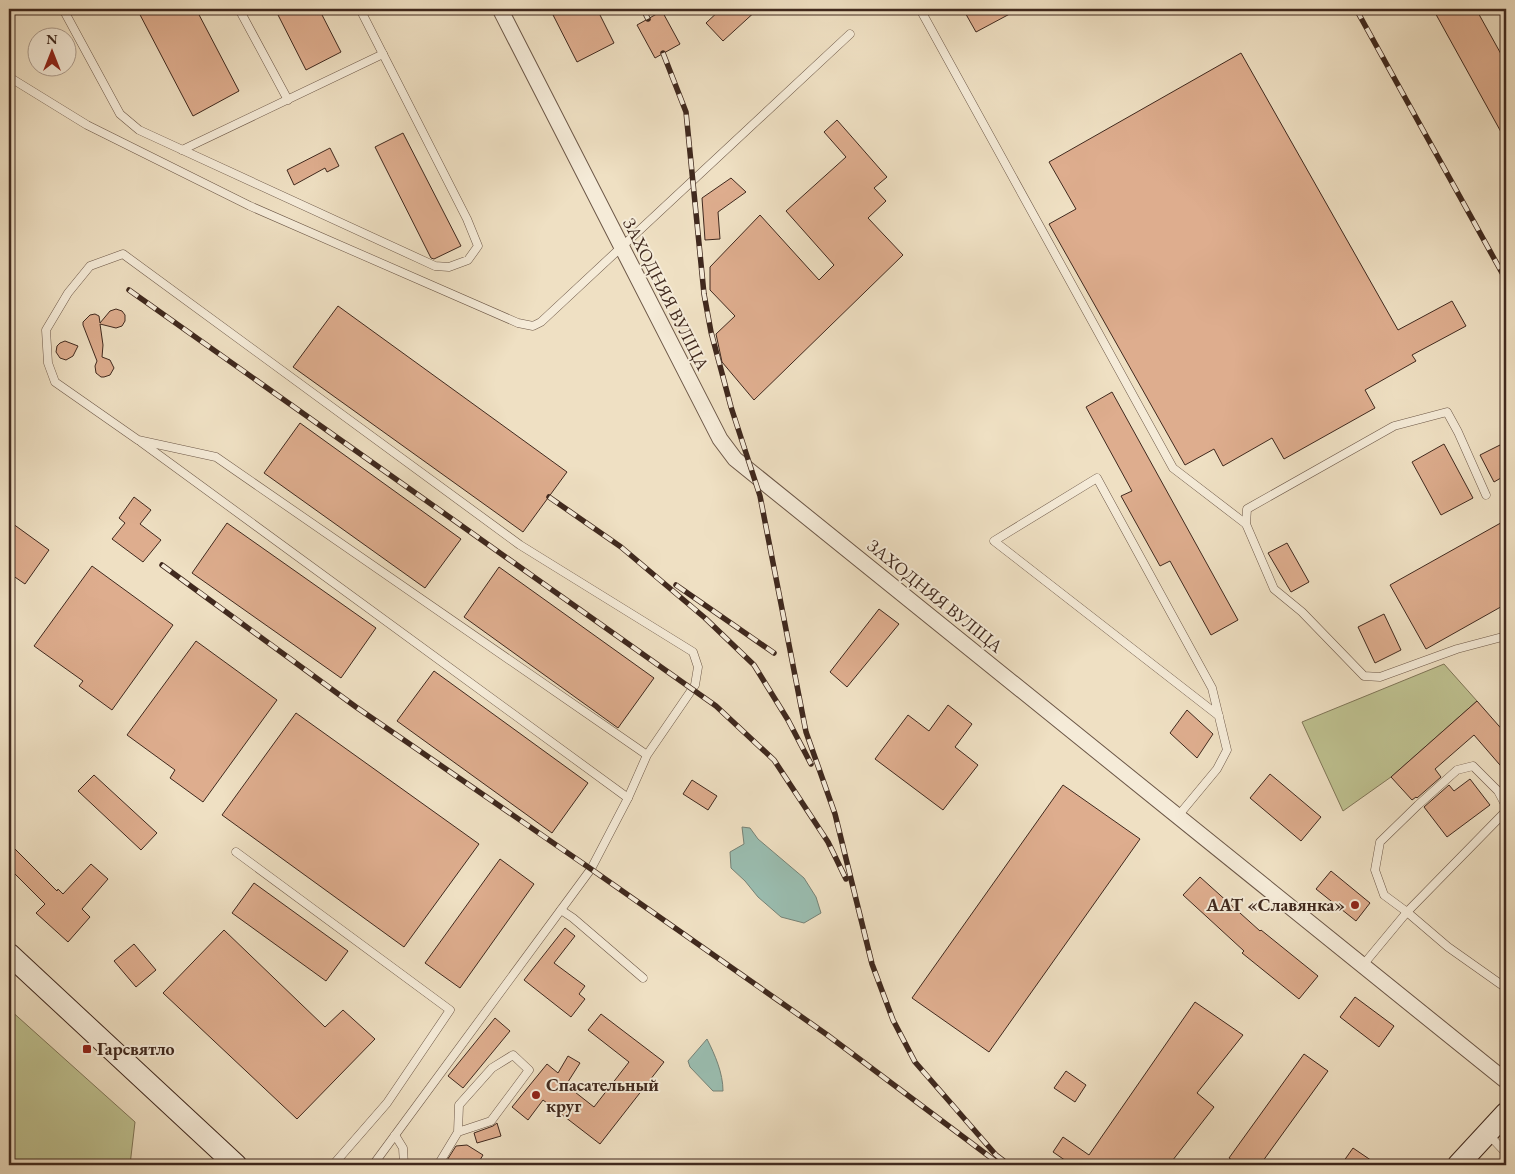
<svg xmlns="http://www.w3.org/2000/svg" width="1515" height="1174" viewBox="0 0 1515 1174" font-family="'EB Garamond',serif">
<style>
.green{fill:#bec190;stroke:#7f7557}
.water{fill:#9abdb0;stroke:#768276}
.building{fill:#dead8e;stroke:#40291e}
.lines{fill:none;stroke-linecap:round;stroke-linejoin:round}
.lane-casing{stroke:#6c5747;stroke-width:9}
.street-casing{stroke:#6c5747;stroke-width:17}
.secondary-casing{stroke:#40291e;stroke-width:23}
.lane{stroke:#f5ebd8;stroke-width:8}
.street{stroke:#f5ebd8;stroke-width:15}
.secondary{stroke:#f5ebd8;stroke-width:21}
.rail-casing{stroke:#40291e;stroke-width:5.5}
.rail{stroke:#f5ebd8;stroke-width:4;stroke-dasharray:11;stroke-linecap:butt}
.poi-dot{fill:#8f2418;stroke:#f5ebd8;stroke-width:2}
.labels{text-anchor:middle;stroke-width:4;stroke-linejoin:round;paint-order:stroke}
.street-label{font-size:18px;fill:#40291e;stroke:#f5ebd8}
.poi-label{font-size:18px;font-weight:bold;fill:#40291e;stroke:#f5ebd8;text-anchor:start}
</style>
<rect width="100%" height="100%" fill="#efe0c3"/>
<filter id="stains"><feTurbulence type="fractalNoise" baseFrequency=".004" numOctaves="4"/><feColorMatrix values="0 0 0 0 .2 0 0 0 0 .09 0 0 0 0 .02 0 0 0 .5 -.17"/></filter>
<radialGradient id="worn" r=".72"><stop offset=".6" stop-color="#630" stop-opacity="0"/><stop offset="1" stop-color="#630" stop-opacity=".3"/></radialGradient>
<g class="green">
<polygon points="1444,664 1477,701 1391,777 1343,811 1302,722"/>
<polygon points="9,1009 135,1122 130,1165 9,1165"/>
</g>
<g class="water">
<polygon points="742,827 750,828 758,839 804,878 816,897 821,913 804,923 781,917 758,897 745,881 731,868 730,852 744,844"/>
<path d="M707 1039C715 1055 723 1073 723 1091H713L690 1067 688 1061Z"/>
</g>
<g class="building">
<polygon points="137,9 196,9 239,91 193,116"/>
<polygon points="275,9 319,9 341,52 306,70"/>
<polygon points="550,9 597,9 614,43 577,62"/>
<polygon points="721,9 758,9 723,41 706,23"/>
<polygon points="963,9 1019,9 976,32"/>
<polygon points="1433,9 1476,9 1506,63 1506,141"/>
<polygon points="662,11 680,44 655,58 637,25"/>
<polygon points="1241,53 1398,330 1452,301 1466,326 1412,355 1416,361 1365,390 1375,408 1284,459 1272,438 1223,466 1214,449 1185,465 1049,224 1076,209 1049,162"/>
<polygon points="837,120 887,177 874,188 886,201 868,218 903,255 754,400 722,362 716,334 735,316 710,290 710,267 760,215 819,280 834,265 786,211 846,157 824,132"/>
<polygon points="403,133 461,246 434,259 431,258 375,147"/>
<polygon points="330,148 339,166 327,172 325,168 294,185 287,170"/>
<polygon points="731,178 746,192 718,212 720,239 705,240 702,198"/>
<polygon points="338,306 567,472 523,532 293,367"/>
<polygon points="116,309 122,311 125,315 125,321 122,326 116,328 100,324 103,345 102,357 110,360 114,368 110,375 104,377 101,377 96,373 95,366 97,361 83,325 83,322 90,315 95,314 99,316 100,323 110,311"/>
<polygon points="65,341 78,346 73,356 66,360 60,358 56,352 57,346 60,343"/>
<polygon points="1112,392 1238,620 1211,635 1170,561 1160,566 1121,496 1132,491 1086,407"/>
<polygon points="300,423 461,539 425,588 264,473"/>
<polygon points="1444,444 1473,498 1441,515 1412,462"/>
<polygon points="1500,445 1506,457 1506,475 1494,482 1480,455"/>
<polygon points="134,497 151,510 140,524 161,540 143,562 112,539 125,523 119,518"/>
<polygon points="1506,520 1506,604 1426,649 1390,585"/>
<polygon points="9,521 49,550 25,584 9,573"/>
<polygon points="227,523 376,628 341,678 192,573"/>
<polygon points="1287,543 1309,582 1291,592 1268,553"/>
<polygon points="92,566 173,625 112,710 79,686 83,681 34,646"/>
<polygon points="499,567 654,678 618,728 464,617"/>
<polygon points="879,609 899,624 847,687 830,672"/>
<polygon points="1384,614 1401,650 1375,663 1358,627"/>
<polygon points="196,641 277,700 203,802 170,778 175,770 127,735"/>
<polygon points="434,671 588,783 552,833 397,721"/>
<polygon points="1477,701 1506,734 1506,772 1474,735 1435,769 1441,777 1417,798 1416,797 1412,800 1391,777"/>
<polygon points="948,705 972,724 955,747 978,765 943,810 875,759 908,715 929,731"/>
<polygon points="1187,710 1213,734 1197,758 1170,733"/>
<polygon points="296,713 479,844 404,947 222,815"/>
<polygon points="1270,774 1321,817 1301,841 1250,798"/>
<polygon points="94,775 157,833 141,850 78,791"/>
<polygon points="1470,779 1490,805 1447,837 1424,807 1449,785 1454,791"/>
<polygon points="692,780 717,796 708,810 683,794"/>
<polygon points="1063,785 1140,839 989,1052 912,998"/>
<polygon points="9,843 57,891 58,889 63,894 91,864 108,879 82,909 90,917 68,942 36,913 45,904 9,868"/>
<polygon points="500,859 534,884 460,988 425,963"/>
<polygon points="1331,871 1370,903 1356,921 1316,889"/>
<polygon points="1200,877 1260,931 1261,930 1318,976 1299,999 1242,953 1244,951 1183,895"/>
<polygon points="254,883 348,951 326,981 232,913"/>
<polygon points="565,928 575,936 554,963 585,986 579,994 585,999 571,1017 524,980"/>
<polygon points="224,930 325,1027 343,1010 375,1039 297,1119 163,993"/>
<polygon points="134,944 156,970 136,987 114,961"/>
<polygon points="1355,997 1394,1026 1379,1047 1340,1017"/>
<polygon points="1195,1002 1243,1035 1197,1093 1214,1107 1169,1165 1072,1165 1053,1152 1063,1137 1089,1155"/>
<polygon points="601,1014 664,1062 600,1144 543,1100 528,1120 512,1107 547,1064 558,1073 568,1056 580,1063 566,1085 594,1107 629,1062 588,1030"/>
<polygon points="495,1018 510,1031 463,1088 448,1076"/>
<polygon points="1304,1054 1328,1071 1260,1165 1239,1165 1229,1158"/>
<polygon points="1066,1071 1086,1085 1075,1102 1054,1088"/>
<polygon points="497,1123 501,1136 477,1143 474,1133 493,1126"/>
<polygon points="467,1145 483,1155 477,1165 444,1165 456,1146"/>
<polygon points="1353,1148 1378,1165 1341,1165"/>
</g>
<g class="lines">
<defs>
<g id="lane">
<polyline points="63,9 120,114 139,130 435,266 449,267 468,260 478,246 467,219 360,9"/>
<polyline points="239,9 288,100"/>
<polyline points="920,9 1173,468 1246,524"/>
<polyline points="9,77 87,125 250,206 518,323 533,326 541,322 850,34"/>
<polyline points="182,150 383,54"/>
<polyline points="141,442 628,798"/>
<polyline points="1486,495 1458,432 1447,412 1394,426 1247,509 1246,524 1274,589 1302,612 1364,676 1380,677 1457,649 1506,636"/>
<polyline points="1506,806 1498,791 1473,766 1457,770 1418,805 1380,842 1375,870 1384,895 1407,912 1448,947 1506,988"/>
<polyline points="1178,816 1217,769 1227,750 1212,688 1097,478 994,541 1219,716"/>
<polyline points="236,852 450,1010 387,1103 333,1165"/>
<polyline points="561,910 573,918 643,978"/>
<polyline points="1363,965 1407,912 1506,811"/>
<polyline points="395,1135 403,1148 404,1165"/>
<polyline points="1489,1135 1506,1153"/>
<polyline points="373,1165 591,869 628,798 647,755 695,685 698,667 693,652 520,545 123,254 90,266 68,293 46,330 48,363 55,382 138,440 216,457 647,755"/>
<polyline points="438,1165 458,1132 459,1105 492,1068 513,1055 529,1070 491,1121 458,1132"/>
</g>
<polyline id="street" points="500,9 720,439 735,459 1506,1081"/>
<g id="secondary">
<polyline points="9,954 236,1165"/>
<polyline points="1458,1165 1506,1113"/>
</g>
</defs>
<use href="#lane" class="lane-casing"/>
<use href="#street" class="street-casing"/>
<use href="#secondary" class="secondary-casing"/>
<use href="#lane" class="lane"/>
<use href="#street" class="street"/>
<use href="#secondary" class="secondary"/>
<defs>
<g id="rail">
<polyline points="643,9 648,19"/>
<polyline points="1356,9 1506,280"/>
<polyline points="663,53 686,112 704,294 711,332 731,407 760,496 806,732 835,814 872,964 893,1020 915,1062 996,1155 1009,1165"/>
<polyline points="129,290 716,706 774,760 828,842 846,879"/>
<polyline points="549,497 621,547 705,618 754,665 788,720 811,764"/>
<polyline points="162,565 356,707 591,869 826,1034 994,1160"/>
<polyline points="676,585 774,653"/>
</g>
</defs>
<use href="#rail" class="rail-casing"/>
<use href="#rail" class="rail"/>
</g>
<g class="poi-dot">
<circle cx="1355" cy="905" r="5"/>
<rect x="82" y="1044" width="10" height="10" rx="2.5"/>
<circle cx="536" cy="1095" r="5"/>
</g>
<g class="labels">
<g class="street-label">
<text transform="translate(666 294) rotate(63)" y="6">ЗАХОДНЯЯ ВУЛІЦА</text>
<text transform="translate(935 596) rotate(39)" y="6">ЗАХОДНЯЯ ВУЛІЦА</text>
</g>
<g class="poi-label">
<text x="1345" y="911" text-anchor="end">ААТ «Славянка»</text>
<text x="97" y="1055">Гарсвятло</text>
<text x="546" y="1091">Спасательный<tspan x="546" dy="21">круг</tspan></text>
</g>
</g>
<rect width="1515" height="1174" fill="none" stroke="#efe0c3" stroke-width="30"/>
<rect x="10" y="10" width="1495" height="1154" fill="none" stroke="#40291e" stroke-width="2.5"/>
<rect x="15" y="15" width="1485" height="1144" fill="none" stroke="#40291e"/>
<g transform="translate(52 52)"><circle r="24" fill="#f5ebd8" stroke="#ad9d8e"/>
<path d="M0-4L9 19L0 12L-9 19Z" fill="#8f2418"/>
<text y="-8" font-size="14" font-weight="bold" text-anchor="middle" fill="#40291e">N</text>
</g>
<rect width="100%" height="100%" filter="url(#stains)"/>
<rect width="100%" height="100%" fill="url(#worn)"/>
</svg>
